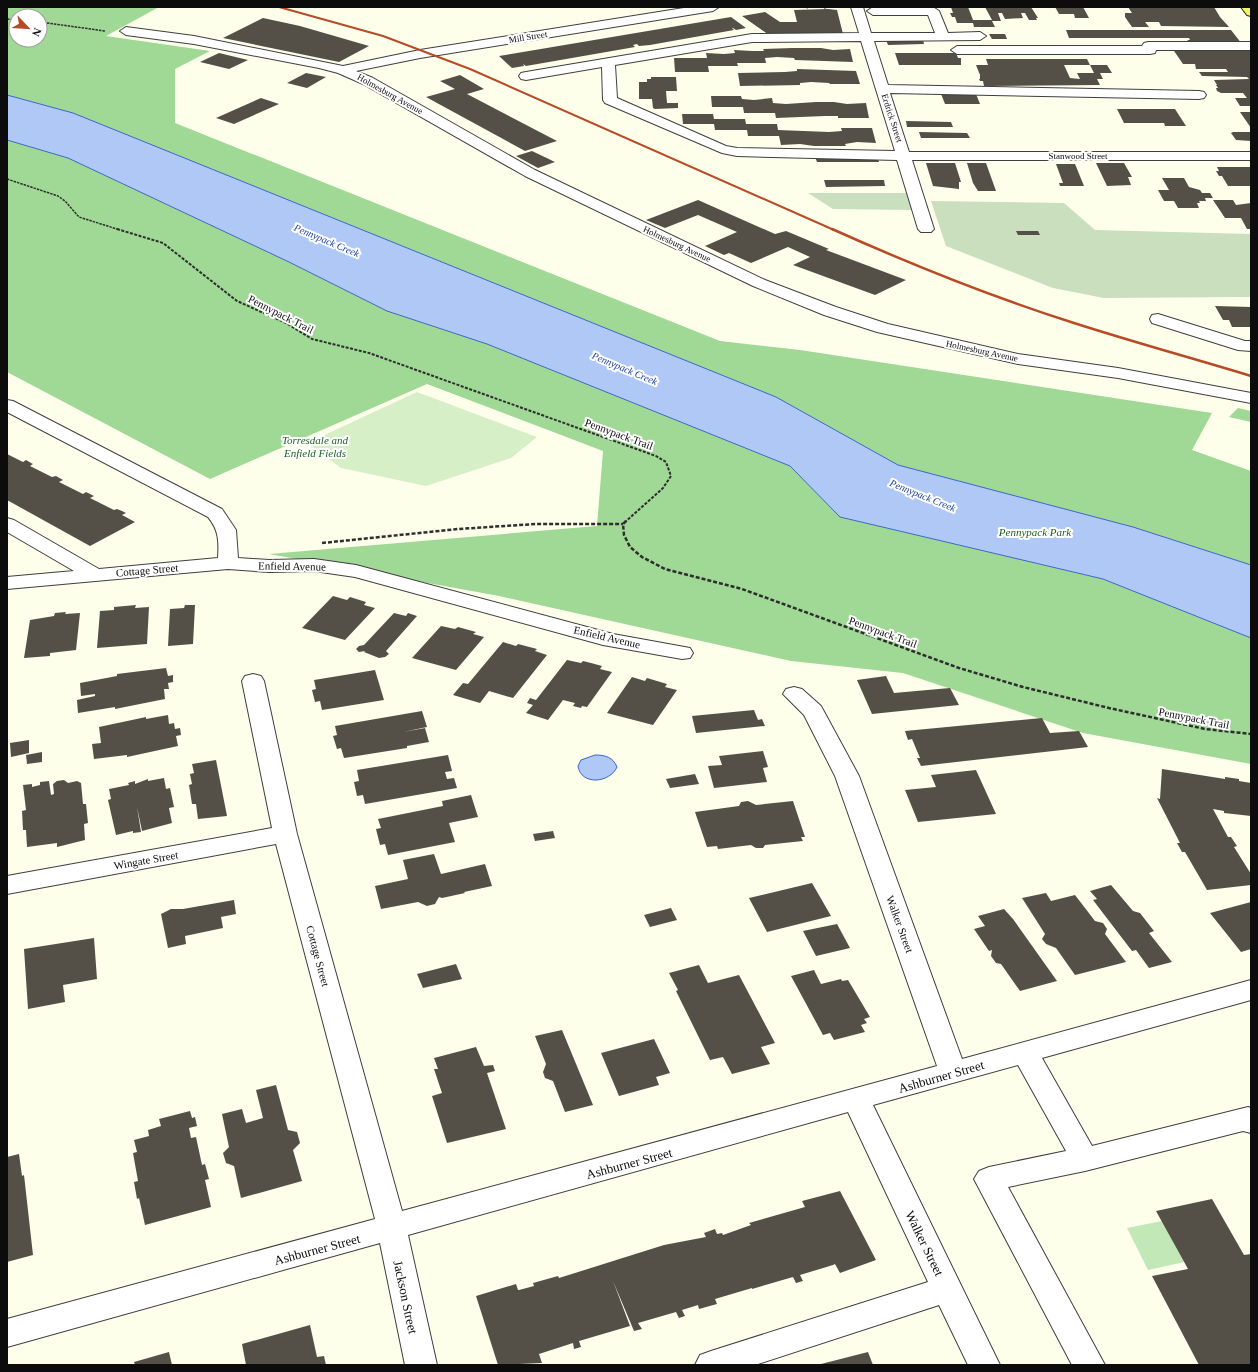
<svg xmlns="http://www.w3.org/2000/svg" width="1258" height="1372" viewBox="0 0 1258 1372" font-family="Georgia,serif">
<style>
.green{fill:#c1e8b6}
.forest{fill:#a0d895;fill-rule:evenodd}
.cemetery{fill:#cadfbd}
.pitch{fill:#d6efc7}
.water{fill:#b0c8f5;stroke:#3966cb}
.building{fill:#545048}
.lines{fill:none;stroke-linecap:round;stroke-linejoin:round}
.minor-casing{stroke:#3f3f3f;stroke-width:2}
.major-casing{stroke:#1d1d1d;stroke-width:2}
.path-far2{stroke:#2e2e2e;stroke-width:1.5;stroke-dasharray:2.5 1;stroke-linecap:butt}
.path-far1{stroke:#2e2e2e;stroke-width:2;stroke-dasharray:3 1.5;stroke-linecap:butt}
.path{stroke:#2e2e2e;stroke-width:2.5;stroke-dasharray:4 2;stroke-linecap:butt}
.minor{fill:#fff;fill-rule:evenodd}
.major{fill:#f0f663;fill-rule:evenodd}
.rail-far1{stroke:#b94a26;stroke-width:2}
.rail{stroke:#b94a26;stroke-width:2.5}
.labels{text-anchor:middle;stroke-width:4;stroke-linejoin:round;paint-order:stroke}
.far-street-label{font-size:9px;fill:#0c0c0c;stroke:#fff}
.far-water-label{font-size:10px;font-style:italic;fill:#183c9b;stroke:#fff}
.street-label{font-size:11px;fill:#0c0c0c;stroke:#fff}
.park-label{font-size:11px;font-style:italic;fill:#1e6223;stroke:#fff}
.near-street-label{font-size:13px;fill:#0c0c0c;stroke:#fff}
</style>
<rect width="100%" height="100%" fill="#fdffeb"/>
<polygon class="green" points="1162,1221 1184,1262 1148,1270 1127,1228"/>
<g class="forest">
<path d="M7 7H159L106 36 210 51 175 69V123L720 341 800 350 1212 413 1192 450 1251 471V565L1133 527 898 465 776 397 73 113 7 95ZM16 16H40V40H16Z"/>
<polygon points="7,140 68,158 289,262 387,311 487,344 790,466 840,517 1103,579 1251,638 1251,764 1083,733 903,673 791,661 499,596 269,554 597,526 603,451 427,384 210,479 7,372"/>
<polygon points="1238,408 1251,411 1251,422 1229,417"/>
</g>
<g class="cemetery">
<polygon points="808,193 908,193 914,210 833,209"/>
<polygon points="931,201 1064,203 1095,230 1251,234 1251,297 1104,298 1053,288 946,246"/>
</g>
<polygon class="pitch" points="417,392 537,437 511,458 426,486 341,468 307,443"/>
<g class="water">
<polygon points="7,95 73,113 776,397 898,465 1133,527 1251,565 1251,638 1103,579 840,517 790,466 487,344 387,311 289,262 68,158 7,140"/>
<path d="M595 755C605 755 613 757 617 767 610 783 581 786 578 766L581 760Z"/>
</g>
<g class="building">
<polygon points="951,7 968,7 973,20 992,20 985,7 1031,7 1038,18 1036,18 1037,20 1029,20 1025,13 1021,13 1023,18 1005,19 1002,13 998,13 1001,21 992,21 995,27 974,27 973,23 957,23 955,17 952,17 950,13 953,13"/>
<polygon points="1055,7 1083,7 1089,18 1075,18 1074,14 1059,14"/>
<polygon points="1128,7 1214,7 1220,17 1229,27 1161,26 1159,22 1145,22 1149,27 1132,27 1125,17 1125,13 1132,13"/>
<polygon points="828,9 837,10 843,34 769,35 742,16 765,12 780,22 797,22 794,10"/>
<polygon points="731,17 746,28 736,30 733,28 732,28 734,30 650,45 639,46 637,44 633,45 635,47 526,66 523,64 524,66 512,68 499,56"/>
<polygon points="263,18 300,26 369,46 339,62 223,38"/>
<polygon points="1066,30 1231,30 1242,44 1192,44 1187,40 1190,40 1189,38 1069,38"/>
<polygon points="989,34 1005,34 1007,39 992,39"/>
<polygon points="886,40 923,40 924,44 888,45"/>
<polygon points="792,48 821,48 833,50 850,49 853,62 795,60 794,58 777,57 765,58 766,63 737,63 738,66 708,66 709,72 675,72 674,58 707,58 706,53 724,54 735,53 734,50 752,51 764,51 763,49"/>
<polygon points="1172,48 1251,50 1251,106 1240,106 1235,98 1247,98 1243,93 1221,93 1217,91 1216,88 1218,88 1216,85 1217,85 1214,80 1249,79 1247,77 1202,76 1199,72 1228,72 1226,69 1196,69 1195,64 1183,64"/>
<polygon points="219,53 248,60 229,69 200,62"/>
<polygon points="895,53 956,53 958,58 961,58 961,65 899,65"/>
<polygon points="986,59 1087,59 1090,65 1064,65 1070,78 1080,79 1077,73 1094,73 1090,65 1107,65 1112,73 1100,73 1103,79 1097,79 1100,85 984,86 983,81 980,81 979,79 980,79 980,75 976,65 988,65"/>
<polygon points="797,69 856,71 860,84 830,84 829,83 811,82 800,83 800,85 740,86 738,73 785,72 797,71"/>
<polygon points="306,73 326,77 307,88 287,83"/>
<polygon points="460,75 484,89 467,94 557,141 525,151 426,97 455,89 440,81"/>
<polygon points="651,77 676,77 677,91 666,91 667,103 678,103 678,108 655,109 653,108 652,99 639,99 639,82 647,82 647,79 651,79"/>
<polygon points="941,94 976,94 980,104 945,104"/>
<polygon points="711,96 741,96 742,99 754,100 772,98 773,103 786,104 816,102 834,102 847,104 866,103 869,118 838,118 838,116 825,116 776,118 775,113 744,113 743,107 712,107"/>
<polygon points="261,98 279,104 234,124 216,118"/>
<polygon points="1117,109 1175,109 1186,126 1165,126 1164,123 1124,123"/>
<polygon points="1240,112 1251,112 1251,128"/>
<polygon points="682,114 713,114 714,119 745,119 746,124 777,124 778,130 829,132 842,131 841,128 872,128 876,143 857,142 845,144 846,146 814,146 800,144 781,145 779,136 748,136 747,130 715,130 714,124 683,124"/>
<polygon points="906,121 951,122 953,127 907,127"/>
<polygon points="919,132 967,133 970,138 921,138"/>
<polygon points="1233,132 1251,132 1251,141 1236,140 1231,133"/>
<polygon points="532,151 555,162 538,168 516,156"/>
<polygon points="877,156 879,162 817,162 815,157"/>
<polygon points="926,163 955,163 961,182 959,182 959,189 933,186"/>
<polygon points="967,163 986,163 996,191 978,191 973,183"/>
<polygon points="1096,163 1124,163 1132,177 1128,177 1131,185 1107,186"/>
<polygon points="1056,164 1075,164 1084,186 1060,186 1059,183 1063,183"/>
<polygon points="1217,167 1251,167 1251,186 1228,186 1222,176 1219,176 1216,171 1219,171"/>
<polygon points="1162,178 1184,178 1189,187 1200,190 1202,193 1210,193 1213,198 1205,198 1206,201 1199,201 1200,203 1197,203 1199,208 1178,208 1174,201 1164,201 1158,190 1169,190"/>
<polygon points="824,180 884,180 885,186 826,187"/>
<polygon points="698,200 775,234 786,231 829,249 826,250 906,280 875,295 793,265 810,257 788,247 751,263 729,253 724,255 705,246 737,232 698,215 665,228 646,220"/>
<polygon points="1213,200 1233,200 1236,205 1251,203 1251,229 1247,229 1241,218 1225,218"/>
<polygon points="1016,231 1038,231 1040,235 1018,235"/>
<polygon points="1215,306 1251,307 1251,327 1232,327 1229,320 1223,320"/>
<polygon points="7,454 23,462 26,460 31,463 33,464 30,466 52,477 56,476 63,480 59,482 83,494 86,492 94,496 90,498 114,510 117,509 122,511 126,513 122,515 135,522 90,546 7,500"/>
<polygon points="333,596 347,600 350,597 366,602 364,605 375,608 345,640 302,628"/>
<polygon points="136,605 135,608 149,607 147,644 97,648 100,611 114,610 114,607"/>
<polygon points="185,605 195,605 193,644 168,646 170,609 184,608"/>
<polygon points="66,612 65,614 80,613 76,650 50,653 50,656 24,658 30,620 54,616 55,613"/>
<polygon points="394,613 406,616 408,613 417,616 386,651 389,654 385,657 379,658 364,652 365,651 359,652 356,649 359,646 364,645"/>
<polygon points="441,626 455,629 458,627 476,632 473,634 484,637 456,670 412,658"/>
<polygon points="503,642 516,646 518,644 537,649 535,651 547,655 513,698 489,691 480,703 453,695 463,683 468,684"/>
<polygon points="567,660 581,663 583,661 591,663 602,666 600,669 612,672 587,707 582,706 581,708 573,706 575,703 563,700 548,720 526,713 533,705 527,703 530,698 536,700"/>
<polygon points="166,668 168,676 173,675 173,682 168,683 169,689 164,689 165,699 115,709 115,707 78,713 77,700 95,696 95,694 81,696 80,683 117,676 117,674"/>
<polygon points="375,670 384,700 322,710 320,701 315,702 312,690 316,689 314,680"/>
<polygon points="886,676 894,693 950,688 959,705 872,714 857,680"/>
<polygon points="632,677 645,681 647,678 667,684 665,687 677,690 653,725 607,713"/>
<polygon points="754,710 758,720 762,719 765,726 696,733 692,716"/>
<polygon points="422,711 427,727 403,732 425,728 429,742 407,746 407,748 344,758 341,748 337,749 333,736 337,735 335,726"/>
<polygon points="168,715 169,724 174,723 175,729 180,728 181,735 176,736 178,746 127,757 127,755 94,759 92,744 101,743 99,727 146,717 146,719"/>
<polygon points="1042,718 1050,733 1079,731 1088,747 921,766 917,758 920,758 912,739 908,740 905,731"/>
<polygon points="29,740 29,753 11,757 10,743"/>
<polygon points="763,751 768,767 763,768 767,782 714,788 708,766 722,765 719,756"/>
<polygon points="42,752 42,762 27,764 26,755"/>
<polygon points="448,755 452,771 445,772 447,779 454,778 457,788 365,804 363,795 357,796 354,782 359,781 357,770"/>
<polygon points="216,760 227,816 198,819 196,804 192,804 189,785 192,784 190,774 194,773 192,764"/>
<polygon points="1162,769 1225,779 1225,777 1239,779 1239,781 1251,783 1251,816 1224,813 1224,811 1213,809 1228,837 1231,837 1237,846 1234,847 1251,874 1251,885 1207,890 1185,852 1182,852 1177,843 1180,843 1157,798 1160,799"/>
<polygon points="976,770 996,814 918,822 905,790 936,787 931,775"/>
<polygon points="695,774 699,784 670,788 666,779"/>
<polygon points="164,778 166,789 170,788 174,807 169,808 172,823 142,831 137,807 141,832 133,833 133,831 116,835 108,800 111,799 109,789 129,785 128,783 135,781 135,784 148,779 148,781"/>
<polygon points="64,780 68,783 77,781 81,783 83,804 86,804 88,823 84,824 85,840 57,847 57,843 27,847 26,830 23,830 22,811 26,810 23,785 32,784 32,787 40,785 40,782 49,781 51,795 54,794 53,784 57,781"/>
<polygon points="471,795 478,817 449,823 455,842 388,855 385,844 380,845 376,829 381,828 378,819 443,806 442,801"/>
<polygon points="748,801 756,805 793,801 805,837 801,837 803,841 765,845 763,848 756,848 751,845 718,849 717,846 707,847 695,812 739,806 741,802"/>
<polygon points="553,831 555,838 535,841 533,834"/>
<polygon points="434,854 441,874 485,864 492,886 464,892 465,893 442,898 439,897 435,904 427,906 418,902 381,909 375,886 408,879 403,860"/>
<polygon points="812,883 831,916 767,932 749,898"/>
<polygon points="1111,885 1133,911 1140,913 1154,931 1149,933 1172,962 1149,968 1136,950 1132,951 1093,900 1097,899 1090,891"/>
<polygon points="1046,893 1051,901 1075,895 1095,921 1103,923 1107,929 1105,934 1126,962 1075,975 1056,948 1046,944 1042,939 1045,934 1022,898"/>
<polygon points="234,900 236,914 221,917 223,928 185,936 186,944 168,948 161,914 171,909 183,909"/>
<polygon points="1251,902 1251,949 1241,952 1210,913"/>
<polygon points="671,908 677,920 650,927 644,915"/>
<polygon points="1004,909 1013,919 1057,981 1020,991 1001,964 996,963 991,956 992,950 989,951 974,929 985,926 978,916"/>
<polygon points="837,924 850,948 816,956 803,931"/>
<polygon points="94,938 97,979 63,985 65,1002 28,1009 24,949"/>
<polygon points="456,964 462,979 423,988 417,974"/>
<polygon points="699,965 708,983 739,975 775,1043 761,1047 770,1064 732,1074 723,1057 710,1060 676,991 678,990 669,973"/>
<polygon points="814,970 821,984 841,979 842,981 848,980 870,1017 864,1019 867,1023 861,1025 865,1032 834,1040 830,1033 823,1035 791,976"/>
<polygon points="562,1030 593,1105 565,1112 553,1081 545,1078 543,1072 546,1064 535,1036"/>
<polygon points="654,1039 670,1073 656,1077 659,1085 619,1096 601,1053"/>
<polygon points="476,1047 484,1066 493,1065 495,1071 487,1073 506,1129 447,1143 432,1096 442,1093 434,1069 438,1069 434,1058"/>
<polygon points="276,1085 288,1130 297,1132 300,1143 293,1150 302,1181 241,1198 234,1166 226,1163 223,1153 229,1147 222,1114 242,1109 246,1123 263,1118 256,1090"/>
<polygon points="190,1111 192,1118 195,1117 197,1126 189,1128 191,1138 196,1137 202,1165 205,1164 209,1179 205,1180 211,1207 145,1225 139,1198 137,1199 134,1182 138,1181 133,1153 137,1152 134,1140 149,1136 148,1130 161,1126 159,1119"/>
<polygon points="19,1154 22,1176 24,1175 33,1255 7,1262 7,1157"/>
<polygon points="840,1191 876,1260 840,1273 835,1264 833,1265 800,1275 803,1281 796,1283 793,1277 752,1289 752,1288 715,1299 717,1304 699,1309 698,1305 682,1310 685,1316 679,1318 676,1312 638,1323 642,1329 634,1331 613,1281 630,1326 579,1341 581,1347 574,1349 573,1343 539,1354 542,1363 498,1365 476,1296 516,1284 518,1290 519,1290 534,1286 533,1283 558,1276 559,1278 575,1273 664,1245 706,1237 704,1233 715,1229 717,1234 722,1233 723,1235 751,1225 749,1223 805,1207 802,1201"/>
<polygon points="1212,1199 1244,1255 1251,1254 1251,1365 1199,1365 1152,1276 1188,1269 1156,1211"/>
<polygon points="310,1325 317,1357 324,1356 326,1365 246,1365 242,1344"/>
<polygon points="169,1352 172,1365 135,1365 134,1362"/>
<polygon points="868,1352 873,1365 821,1365 821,1364"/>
</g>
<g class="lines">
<defs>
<g id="minor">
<polygon points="690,7 719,7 713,11 420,58 356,71 373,78 535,170 765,280 836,307 888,324 1018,354 1118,368 1251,393 1251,403 1118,378 1018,364 877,332 824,315 753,286 525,176 363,84 338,73 319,68 194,44 126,35 120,31 126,27 194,36 343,66 420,50"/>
<path d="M851 7H863L871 33H935L928 15H873L867 11 873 7H933L939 11 948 33 980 32 986 36 980 40 874 41 888 85 1199 91 1204 92 1206 95 1204 98 1199 99 890 93 909 152H1251V160H912L934 229 931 232H921L918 229 897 160 737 156 722 153 605 103 603 100 602 67 526 80 521 79 519 76 521 73 526 72 752 34 859 33ZM861 41 895 151 737 148 726 146 617 98 615 65 752 42Z"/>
<polygon points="1148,42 1251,42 1251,50 1156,50 1155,53 1150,54 957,54 951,50 957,46 1142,46 1144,43"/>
<polygon points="1158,314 1245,341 1251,341 1251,351 1238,350 1152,323 1150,319 1152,315"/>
<path d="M7 400 13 401 222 509 236 530 238 558 269 560 314 559 356 565 613 634 690 648 693 653 690 658 682 659 603 645 355 577 314 571 269 572 228 569 7 589V577L74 571 7 532V518L14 520 99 569 218 558C219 542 219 530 208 517L7 412Z"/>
<polygon points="253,674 261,676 264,681 297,834 402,1211 937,1066 835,776 804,715 783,694 786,689 794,687 802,689 821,706 859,776 962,1059 1251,980 1251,1000 1042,1058 1092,1146 1248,1107 1251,1108 1251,1133 1243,1131 1085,1171 1008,1187 1105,1365 1072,1365 974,1179 979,1171 989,1167 1066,1151 1018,1065 873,1105 1000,1365 968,1365 939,1305 755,1365 695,1365 700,1355 711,1351 928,1282 848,1112 408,1235 437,1365 405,1365 380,1243 7,1347 7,1319 375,1219 276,844 7,894 7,876 272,828 242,681 245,676"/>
</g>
<polygon id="major" points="1241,7 1251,7 1251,16 1247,15"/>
</defs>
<use href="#minor" class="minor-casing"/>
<use href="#major" class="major-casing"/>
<g class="path-far2">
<polyline points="804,7 808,8"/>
<polyline points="824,8 827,7"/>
<polyline points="7,19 16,20"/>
<polyline points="40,22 105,31"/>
<polyline points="7,179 58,196 65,201 79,217 120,230"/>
</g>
<polyline class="path-far1" points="117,229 163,243 237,301 286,323 312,339 369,353 656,456 666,462 671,476 663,488 625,522"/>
<g class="path">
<polyline points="626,521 623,524 624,535 630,547 642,557 665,569 742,589 959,668 1023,687 1109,708 1205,729 1251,734"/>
<polyline points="322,543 458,529 536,524 623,524"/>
</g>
<use href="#minor" class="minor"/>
<use href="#major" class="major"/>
<polyline class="rail-far1" points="279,7 383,36 470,69 834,230"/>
<path class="rail" d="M832 229C910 264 992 297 1074 323 1133 342 1192 358 1251 376"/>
</g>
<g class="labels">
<g class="far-street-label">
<text transform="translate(528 37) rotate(-9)" y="3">Mill Street</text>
<text transform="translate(390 94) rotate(29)" y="3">Holmesburg Avenue</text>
<text transform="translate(892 118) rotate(72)" y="3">Erdrick Street</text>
<text x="1078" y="159">Stanwood Street</text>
<text transform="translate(677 244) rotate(25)" y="3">Holmesburg Avenue</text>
<text transform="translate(982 351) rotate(12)" y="3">Holmesburg Avenue</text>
</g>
<g class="far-water-label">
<text transform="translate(327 240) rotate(23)" y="4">Pennypack Creek</text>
<text transform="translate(625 368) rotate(23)" y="4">Pennypack Creek</text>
<text transform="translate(923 495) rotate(22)" y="4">Pennypack Creek</text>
</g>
<g class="street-label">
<text transform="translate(281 314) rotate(27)" y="4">Pennypack Trail</text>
<text transform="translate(619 434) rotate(20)" y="4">Pennypack Trail</text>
<text transform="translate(292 566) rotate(1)" y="4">Enfield Avenue</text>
<text transform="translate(147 570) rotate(-5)" y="4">Cottage Street</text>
<text transform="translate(883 632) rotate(20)" y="4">Pennypack Trail</text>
<text transform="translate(607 637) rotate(13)" y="4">Enfield Avenue</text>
<text transform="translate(1194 718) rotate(11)" y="4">Pennypack Trail</text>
<text transform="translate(146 860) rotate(-10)" y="4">Wingate Street</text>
<text transform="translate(900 924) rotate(70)" y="4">Walker Street</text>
<text transform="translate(318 956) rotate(75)" y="4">Cottage Street</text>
</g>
<g class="park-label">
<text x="315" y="444">Torresdale and<tspan x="315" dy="13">Enfield Fields</tspan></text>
<text x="1035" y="536">Pennypack Park</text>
</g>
<g class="near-street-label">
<text transform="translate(941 1076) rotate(-16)" y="5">Ashburner Street</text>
<text transform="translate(629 1163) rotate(-15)" y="5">Ashburner Street</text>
<text transform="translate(925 1243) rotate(64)" y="5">Walker Street</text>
<text transform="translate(317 1249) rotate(-15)" y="5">Ashburner Street</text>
<text transform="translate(406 1297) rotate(78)" y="5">Jackson Street</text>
</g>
</g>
<rect width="1258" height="1372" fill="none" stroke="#0c0c0c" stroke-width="16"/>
<g transform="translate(28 28) rotate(115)"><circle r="19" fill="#ffffff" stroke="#9e9e9e"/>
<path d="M0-3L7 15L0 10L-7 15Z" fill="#b94a26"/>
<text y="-6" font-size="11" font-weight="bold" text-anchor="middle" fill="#0c0c0c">N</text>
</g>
</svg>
